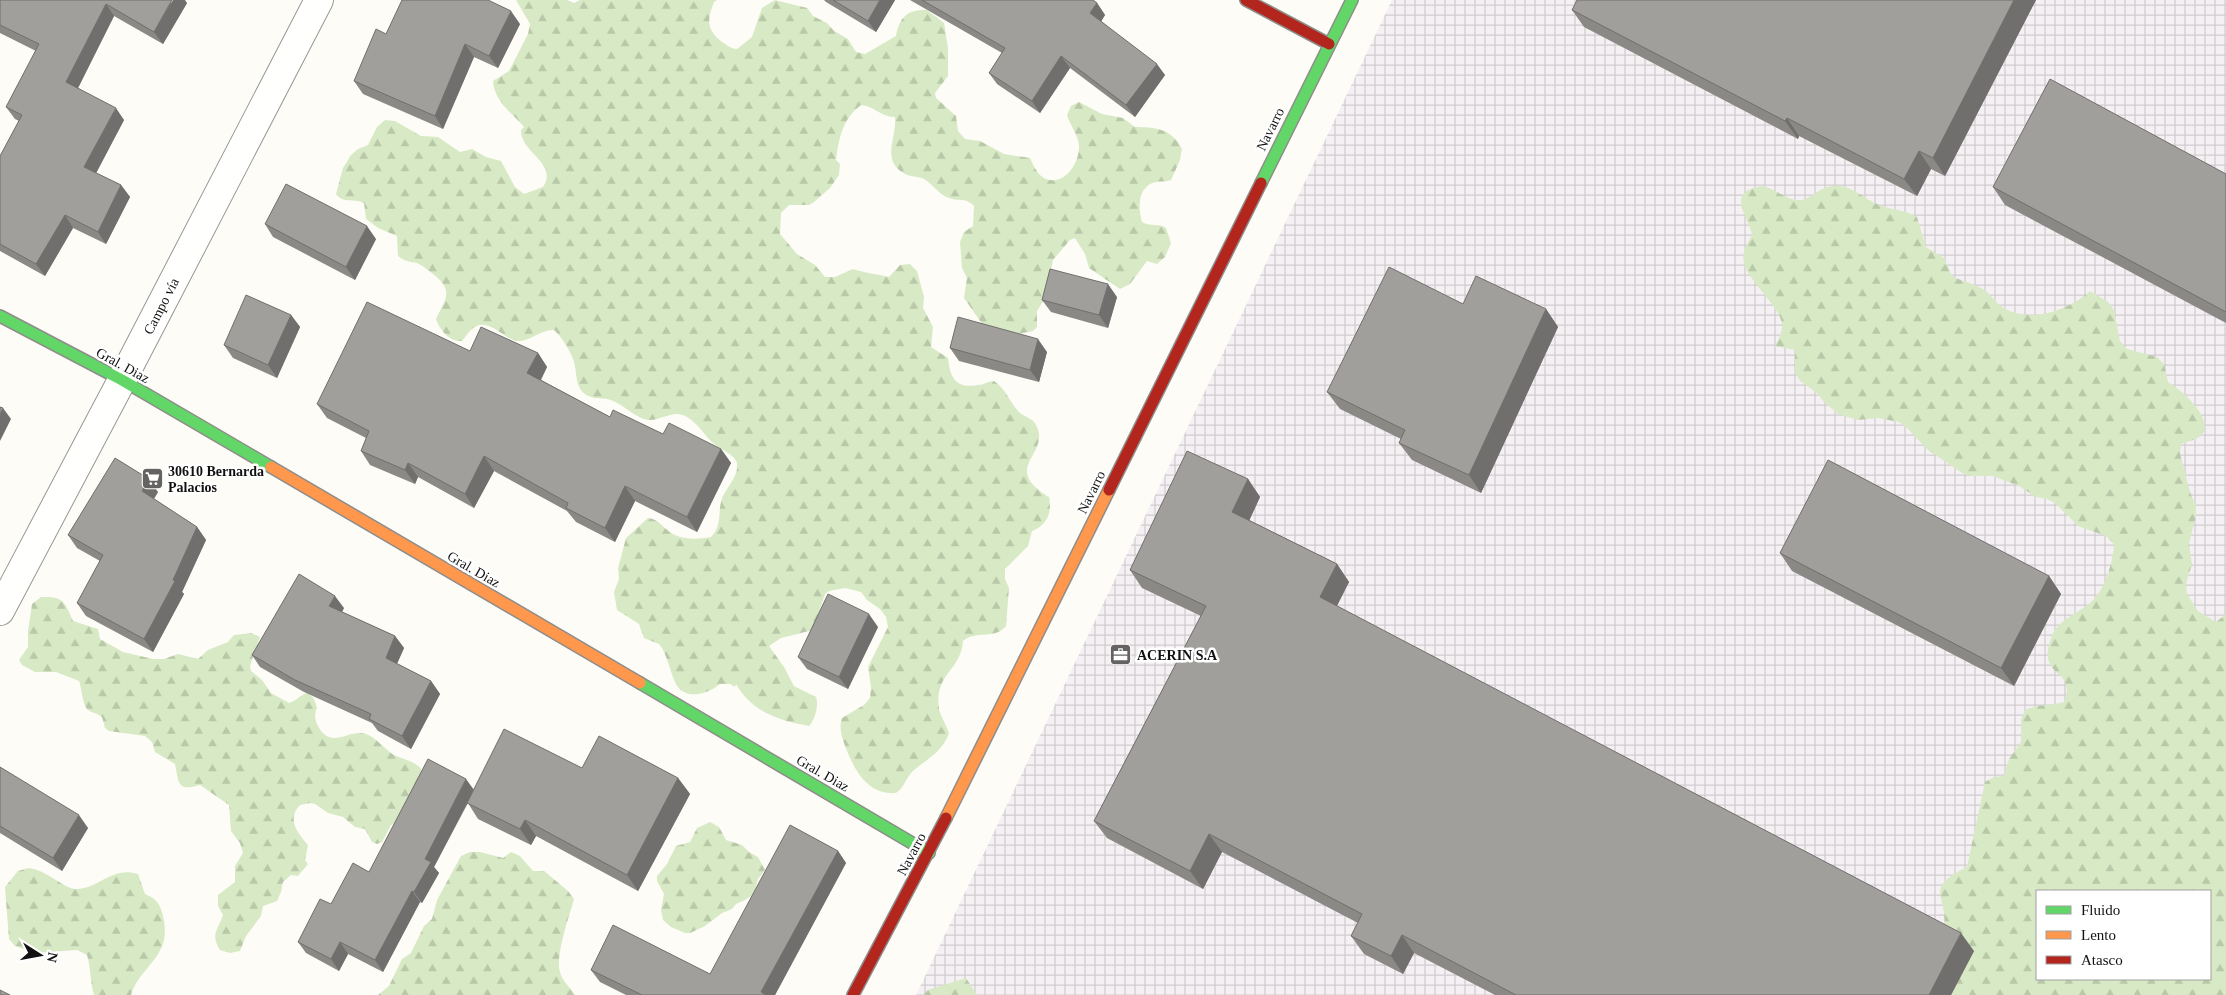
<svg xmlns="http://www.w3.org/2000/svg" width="2226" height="995" viewBox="0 0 2226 995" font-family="Georgia,serif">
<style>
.industrial{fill:url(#industrial-grid);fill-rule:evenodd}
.forest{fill:url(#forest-firs);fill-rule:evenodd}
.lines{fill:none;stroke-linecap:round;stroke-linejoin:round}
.street-casing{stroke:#979795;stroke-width:30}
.fast-casing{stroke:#8e8d8b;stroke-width:14}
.slow-casing{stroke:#8e8d8b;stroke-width:14}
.jam-casing{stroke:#8e8d8b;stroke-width:14}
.street{stroke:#fffffe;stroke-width:28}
.fast{stroke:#63d668;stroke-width:11}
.slow{stroke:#ff974d;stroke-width:11}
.jam{stroke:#b3261e;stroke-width:11}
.wall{fill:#8a8986}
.shaded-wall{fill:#716f6d}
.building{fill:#a19f9c;stroke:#716f6d}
.labels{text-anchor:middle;stroke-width:5;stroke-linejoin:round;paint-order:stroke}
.street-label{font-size:14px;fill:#111;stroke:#fff}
.poi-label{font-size:14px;font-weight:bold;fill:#111;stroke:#fff;text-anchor:start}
</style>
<defs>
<pattern id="industrial-grid" width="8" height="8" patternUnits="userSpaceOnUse" patternTransform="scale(1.25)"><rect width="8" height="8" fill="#f5f0f3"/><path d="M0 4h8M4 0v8" fill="none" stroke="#d1cdcf"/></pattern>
<pattern id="forest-firs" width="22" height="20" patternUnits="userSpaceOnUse" patternTransform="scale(1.25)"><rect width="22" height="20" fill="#d8eac5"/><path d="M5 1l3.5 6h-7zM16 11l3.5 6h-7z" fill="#b8c8a8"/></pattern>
</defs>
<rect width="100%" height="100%" fill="#fdfcf7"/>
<path class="industrial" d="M1392 0H2226V995H916ZM2037 891H2210V979H2037Z"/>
<g class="forest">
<path d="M516 0H567L574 3 580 0H717L714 2C707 20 706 29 722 42 727 45 731 49 737 49L752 37 762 8 775 0 807 8 813 16 827 23 834 31 848 39 856 52 865 54 896 36C899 18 907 9 927 10L944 23 948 48V76L935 93 936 98 956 116 958 131 965 139 980 141 1004 154 1030 158C1033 165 1038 176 1046 179 1066 186 1080 161 1079 145 1078 135 1070 125 1067 115L1071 106 1079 102 1102 114 1123 118 1135 127C1156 127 1172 129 1182 149L1180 160 1171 180C1166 182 1161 181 1156 182 1137 186 1138 208 1142 222 1150 227 1159 223 1166 228L1171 243 1165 257 1157 264 1147 261 1130 284 1120 289 1089 268 1085 254 1075 238 1070 240 1053 260 1046 297 1037 311V327L1033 331 1002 337 985 328 964 298 967 278 962 268 960 242 964 232 973 226 974 206C966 197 959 202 949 198 939 195 933 184 924 179 918 176 911 177 905 174 880 160 897 139 895 117 883 118 874 106 861 105 842 119 839 139 836 160L840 164 839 175 830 188 814 202 809 205H789L781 213 780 234 797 254 815 265 825 277H835L853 269C865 273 877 274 889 277L900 265 910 264 917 271 924 297 923 308 933 327 931 347 948 358C950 379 957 389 978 385 984 385 988 381 994 381 1006 389 1009 401 1018 411 1023 417 1032 417 1036 425 1052 455 999 466 1049 497 1052 514 1047 525 1032 531L1028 546 1005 569V579L1009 588 1006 626C995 640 975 630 963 641 961 671 934 673 939 709 941 717 947 726 949 734 940 754 928 758 913 771 906 777 905 787 896 793 869 795 856 773 847 751 843 740 838 730 842 718L864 705 870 698 871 687 868 667 888 627 886 617 880 609 867 600 861 592 845 588 829 591 825 594 813 630 781 638 769 646 784 667 794 686 816 697C819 705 815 720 809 726 779 721 751 711 736 684L735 687 730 684H720C708 694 684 702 675 682 670 671 668 659 662 648L659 644 644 638 639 624 617 610 614 592 619 579 618 568 626 538 648 518C660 519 665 531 675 535 685 540 701 539 711 537 724 524 716 508 724 494 729 485 739 474 737 463 735 455 720 449 714 444 704 435 696 420 683 415 672 411 661 420 650 420 638 420 625 406 613 401 603 396 594 401 585 394 575 387 577 372 574 362 571 352 562 337 554 330 543 329 533 339 521 341 505 343 489 314 472 329 468 332 465 338 462 341 449 342 440 330 436 319 445 300 455 291 433 274 429 271 422 265 417 263 410 262 404 261 398 256L397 236 378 228 366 219 364 203C354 198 343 204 336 194L343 168 351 155 358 149 368 145 377 127 385 120 395 121 421 136 438 137 460 152 472 149 486 157 501 161 515 187 524 194 543 187C559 163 520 153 521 130L524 127C512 113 494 101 493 81L509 71 528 34 530 24Z"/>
<path d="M1762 186C1775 188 1787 201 1801 200 1811 199 1818 189 1828 187 1848 181 1861 197 1877 204 1890 210 1904 209 1917 217L1926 247 1944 258 1952 276C1961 281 1972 283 1981 288 1991 293 1995 303 2004 308 2031 324 2069 310 2090 291L2108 302 2114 310 2120 341 2127 349 2157 357 2164 364 2168 382C2181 389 2219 422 2199 437 2195 440 2186 442 2181 444L2180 454 2191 495 2196 505V515L2189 544 2192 564 2186 584 2187 594 2198 611 2216 622 2226 614V995H1927L1945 926C1945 892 1925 888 1967 867L1985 782 1994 777 2004 776 2009 759 2021 742V720L2025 710C2038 704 2051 706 2064 702 2077 669 2040 678 2049 645 2055 619 2072 618 2090 603 2105 591 2113 562 2114 544L2106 536 2078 526 2055 503 2047 499 2036 497 2019 486 1993 476H1972L1962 473 1928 450 1907 428 1899 422 1878 418 1858 420 1838 414 1823 401 1817 393 1800 381 1795 372V350L1775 346C1778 340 1783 331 1782 324 1779 302 1737 274 1744 252 1745 246 1750 240 1752 234 1746 213 1726 192 1762 186ZM2037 891H2210V979H2037Z"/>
<path d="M41 597C64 596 65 602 73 621L98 629 100 639 123 652 153 659H164L178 654 198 659 208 650 228 642 234 635 251 633 260 637 250 666 251 671 262 680 271 693 289 703C296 701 300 695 307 693 314 696 315 701 317 708 314 713 315 721 318 726 331 751 349 728 366 734 376 737 384 749 394 755 402 759 411 760 418 766 422 768 422 772 423 776L405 818 391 825 382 842 377 844 372 842 365 829 355 827 343 817 328 813 315 804 310 803 300 805C286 819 298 834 308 845L305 860 308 864 298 876 291 875 283 882 281 892 277 901 263 906 261 916 246 936 240 951 230 953 220 950C210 934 218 930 223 915L218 906V895L235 882V866L243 853 240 843 231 831 229 805 200 785C177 792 179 783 175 764L155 752 152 742 145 736 109 731 105 728 102 717C98 713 91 713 87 709 82 703 82 689 79 681L56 672H35L22 665 19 660 28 647V631L32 604Z"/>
<polygon points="710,822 719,827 726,840 742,845 749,852 758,857 765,870 758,879 754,894 745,900 736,904 732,909 722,913 705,926 690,933 685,933 671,927 663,920 661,910 664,894 657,881 657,876 667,864 676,846 690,842 697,828"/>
<path d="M470 852H480L503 858 511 852 520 856 533 871H544L568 891 574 899C569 917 555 956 560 972 562 981 570 987 575 995H378L389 986 402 959 411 953 424 926 432 919 437 900 461 856Z"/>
<path d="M28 868C46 869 65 890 77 889 100 888 112 866 138 874L145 894C157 899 160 904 163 916 173 957 141 964 131 995H94C90 981 91 968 87 955L77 950 36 953 15 946 9 939 5 887 18 871Z"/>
<polygon points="966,978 977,995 923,995 928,990"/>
</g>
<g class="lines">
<defs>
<polyline id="street" points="0,611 122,380 319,0"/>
<g id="fast">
<polyline points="1261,183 1352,0"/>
<polyline points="0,316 122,380 271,467"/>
<polyline points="640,683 929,853"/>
</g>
<g id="slow">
<polyline points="271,467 640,683"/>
<polyline points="946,818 1109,490"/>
</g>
<g id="jam">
<polyline points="1246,0 1329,44"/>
<polyline points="1109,490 1261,183"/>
<polyline points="853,995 946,818"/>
</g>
</defs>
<use href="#street" class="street-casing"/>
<use href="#fast" class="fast-casing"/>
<use href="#slow" class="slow-casing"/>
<use href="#jam" class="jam-casing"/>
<use href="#street" class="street"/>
<use href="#fast" class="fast"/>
<use href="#slow" class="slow"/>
<use href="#jam" class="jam"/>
</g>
<g class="wall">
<polygon points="0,0 187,3 163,44 114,16 78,88 124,120 96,173 121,185 130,197 106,244 73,228 45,276 0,251 0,156 19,121 15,119 6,107 36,51 0,33"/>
<polygon points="824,0 895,0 876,32 826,2"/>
<polygon points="910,0 1093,0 1097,3 1105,15 1101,21 1165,75 1135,117 1070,68 1040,113 997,84 989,73 1002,53"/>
<polygon points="2036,0 1945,176 1931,169 1917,196 1799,136 1798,139 1584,27 1572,10"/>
<polygon points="520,24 498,68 474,57 443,129 363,94 354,81 386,34"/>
<polygon points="2226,174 2226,323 2005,205 1993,187"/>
<polygon points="265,224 376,239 355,280 273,237"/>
<polygon points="1117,297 1108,328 1051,312 1042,300"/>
<polygon points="1463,304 1546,309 1558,327 1481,493 1412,460 1399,443 1401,439 1340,409 1327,392"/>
<polygon points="291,315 300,327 277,378 233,358 224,345"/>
<polygon points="950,348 1047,352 1039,382 959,361"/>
<polygon points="470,351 538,353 547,367 541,380 610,417 663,434 721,449 731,463 697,532 635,501 615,542 576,522 567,511 494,471 474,508 418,477 415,484 370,465 361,451 366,438 327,418 317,404"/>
<polygon points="1248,479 1260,497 1249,520 1337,564 1349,582 1337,606 1974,951 1951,995 1495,995 1414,953 1403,974 1364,954 1351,936 1358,923 1222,852 1203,889 1107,838 1094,821 1201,616 1142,588 1130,570"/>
<polygon points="158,492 154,499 197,527 206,540 182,592 184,594 153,652 86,616 77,603 100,561 77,548 68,535"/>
<polygon points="1780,553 2049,576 2061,594 2014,686 1792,571"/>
<polygon points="344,608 342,612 395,636 404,648 397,664 431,681 440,694 411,749 378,731 372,723 304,692 260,667 252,655"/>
<polygon points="878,627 848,689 807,669 798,657"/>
<polygon points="0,767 88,828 62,871 0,833"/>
<polygon points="582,768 678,778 690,794 638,891 536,836 531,845 478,819 468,803 434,867 439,873 422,903 420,902 383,972 348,954 339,971 306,953 298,942 331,904 369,872 474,789"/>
<polygon points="838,851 846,863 775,995 626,995 600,982 591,970 710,974"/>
</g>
<g class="shaded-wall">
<polygon points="173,0 185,0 187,3 163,44 154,32"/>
<polygon points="880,0 895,0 876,32 868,21"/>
<polygon points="2014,0 2036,0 1945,176 1933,158"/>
<polygon points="1097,3 1105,15 1099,25 1090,13"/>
<polygon points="106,4 114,16 75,94 66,82"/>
<polygon points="511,11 520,24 498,68 489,56"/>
<polygon points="465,44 474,57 443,129 435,116"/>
<polygon points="1061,56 1070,68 1040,113 1032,101"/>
<polygon points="1157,64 1165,75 1135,117 1126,105"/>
<polygon points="116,108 124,120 93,179 84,167"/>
<polygon points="1787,118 1799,136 1798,139 1785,121"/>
<polygon points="1919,151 1931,169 1917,196 1904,179"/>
<polygon points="121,185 130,197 106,244 98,232"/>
<polygon points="65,215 73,228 45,276 36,264"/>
<polygon points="367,226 376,239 355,280 346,267"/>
<polygon points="1108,284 1117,297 1108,328 1099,315"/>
<polygon points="1546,309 1558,327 1481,493 1469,475"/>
<polygon points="291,315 300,327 277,378 268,365"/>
<polygon points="1038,339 1047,352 1039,382 1030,370"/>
<polygon points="538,353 547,367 537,387 527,373"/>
<polygon points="3,408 11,419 0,441 0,415"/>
<polygon points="721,449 731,463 697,532 687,517"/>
<polygon points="484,456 494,471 474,508 465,494"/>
<polygon points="408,463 418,477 415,484 405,470"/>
<polygon points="149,479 158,492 151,503 142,491"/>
<polygon points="1248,479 1260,497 1245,530 1232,512"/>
<polygon points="625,486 635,501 615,542 605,528"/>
<polygon points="197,527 206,540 182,592 184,594 153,652 144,639 173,580"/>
<polygon points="1337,564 1349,582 1332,615 1320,597"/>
<polygon points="2049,576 2061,594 2014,686 2001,668"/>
<polygon points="335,596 344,608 338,619 329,606"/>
<polygon points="869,614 878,627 848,689 839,677"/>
<polygon points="395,636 404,648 394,670 386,658"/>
<polygon points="431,681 440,694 411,749 402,736"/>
<polygon points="678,778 690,794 638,891 627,875"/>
<polygon points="466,779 474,790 434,867 439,873 422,903 414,892 425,859"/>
<polygon points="79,815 88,828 62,871 53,858"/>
<polygon points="525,820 536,836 531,845 520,829"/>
<polygon points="1209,834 1222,852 1203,889 1190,871"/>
<polygon points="838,851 846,863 775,995 763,995 761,992"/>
<polygon points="412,891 420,902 383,972 375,960"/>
<polygon points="1961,933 1974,951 1951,995 1929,995"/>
<polygon points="1402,935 1414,953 1403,974 1391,956"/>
<polygon points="340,942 348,954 339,971 331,959"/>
</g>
<g class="building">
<polygon points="0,0 172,0 154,32 106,4 66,82 116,108 84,167 121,185 98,232 65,215 36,264 0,244 0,156 22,115 6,107 39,44 0,25"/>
<polygon points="402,0 488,0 511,11 489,56 465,44 435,116 354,81 376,29 386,34"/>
<polygon points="833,0 880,0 868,21"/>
<polygon points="922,0 1093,0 1097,3 1090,13 1157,64 1126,105 1061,56 1032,101 989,73 1005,48"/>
<polygon points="1577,0 2014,0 1933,158 1919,151 1904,179 1787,118 1785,121 1572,10"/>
<polygon points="2050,79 2226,174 2226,312 1993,187"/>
<polygon points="286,184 367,226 346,267 265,224"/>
<polygon points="1389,267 1463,304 1476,276 1546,309 1469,475 1399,443 1405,430 1327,392"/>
<polygon points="1050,269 1108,284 1099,315 1042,300"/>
<polygon points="246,295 291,315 268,365 224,345"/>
<polygon points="367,302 470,351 481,327 538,353 527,373 610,417 613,410 663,434 669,423 721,449 687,517 625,486 605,528 566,508 568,503 484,456 465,494 408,463 405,470 361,451 369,431 317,404"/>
<polygon points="958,317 1038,339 1030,370 950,348"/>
<polygon points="0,407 3,408 0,415"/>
<polygon points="1187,451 1248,479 1232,512 1337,564 1320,597 1961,933 1929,995 1516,995 1402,935 1391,956 1351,936 1362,914 1209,834 1190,871 1094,821 1206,606 1130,570"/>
<polygon points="115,458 149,479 142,491 197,527 173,580 175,581 144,639 77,603 103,555 68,535"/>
<polygon points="1828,460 2049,576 2001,668 1780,553"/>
<polygon points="299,574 335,596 329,606 395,636 386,658 431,681 402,736 369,719 371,714 295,680 252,655"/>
<polygon points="828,594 869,614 839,677 798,657"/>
<polygon points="504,729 582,768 599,736 678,778 627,875 525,820 520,829 467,803"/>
<polygon points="428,759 466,779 425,859 431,862 414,892 412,891 375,960 340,942 331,959 298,942 320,899 331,904 353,863 369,872"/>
<polygon points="0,767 79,815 53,858 0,826"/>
<polygon points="790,825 838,851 761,992 766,995 642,995 591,970 613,925 710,974"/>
<polygon points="0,990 10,995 0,995"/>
</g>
<defs>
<symbol id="supermarket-square" viewBox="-11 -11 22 22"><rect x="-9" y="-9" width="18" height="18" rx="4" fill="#646362" stroke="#fff"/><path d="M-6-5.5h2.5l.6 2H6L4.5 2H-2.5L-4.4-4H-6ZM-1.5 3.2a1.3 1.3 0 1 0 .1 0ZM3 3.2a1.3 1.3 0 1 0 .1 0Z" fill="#fff"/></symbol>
<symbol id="office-square" viewBox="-11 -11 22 22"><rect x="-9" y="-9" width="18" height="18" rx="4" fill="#646362" stroke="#fff"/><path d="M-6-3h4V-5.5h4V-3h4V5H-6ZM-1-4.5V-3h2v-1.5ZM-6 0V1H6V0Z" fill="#fff"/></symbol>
</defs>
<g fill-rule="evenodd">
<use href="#supermarket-square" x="140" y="466" width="25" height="25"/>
<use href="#office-square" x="1108" y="642" width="25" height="25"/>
</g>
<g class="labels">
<g class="street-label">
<text transform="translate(1270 129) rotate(-64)" y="5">Navarro</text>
<text transform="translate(161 306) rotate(-63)" y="5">Campo vía</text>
<text transform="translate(123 365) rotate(29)" y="5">Gral. Diaz</text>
<text transform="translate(1091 492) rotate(-64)" y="5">Navarro</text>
<text transform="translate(474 569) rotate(30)" y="5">Gral. Diaz</text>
<text transform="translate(823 773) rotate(30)" y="5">Gral. Diaz</text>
<text transform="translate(911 854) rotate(-62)" y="5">Navarro</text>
</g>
<g class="poi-label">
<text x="168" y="476">30610 Bernarda<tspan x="168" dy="16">Palacios</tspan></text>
<text x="1137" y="660">ACERIN S.A</text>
</g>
</g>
<rect x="2036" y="890" width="175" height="90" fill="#ffffff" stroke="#a0a0a0"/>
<rect x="2046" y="906" width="25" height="8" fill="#63d668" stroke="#a0a0a0"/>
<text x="2081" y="915" font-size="15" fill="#111111">Fluido</text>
<rect x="2046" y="931" width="25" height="8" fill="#ff974d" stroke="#a0a0a0"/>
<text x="2081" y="940" font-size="15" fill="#111111">Lento</text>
<rect x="2046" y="956" width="25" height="8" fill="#b3261e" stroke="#a0a0a0"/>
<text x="2081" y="965" font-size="15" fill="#111111">Atasco</text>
<g transform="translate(40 955) rotate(101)" stroke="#ffffff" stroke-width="4" paint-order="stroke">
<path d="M0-4L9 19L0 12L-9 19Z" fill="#111111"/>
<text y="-8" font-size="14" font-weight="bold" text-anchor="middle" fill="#111111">N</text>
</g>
</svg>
